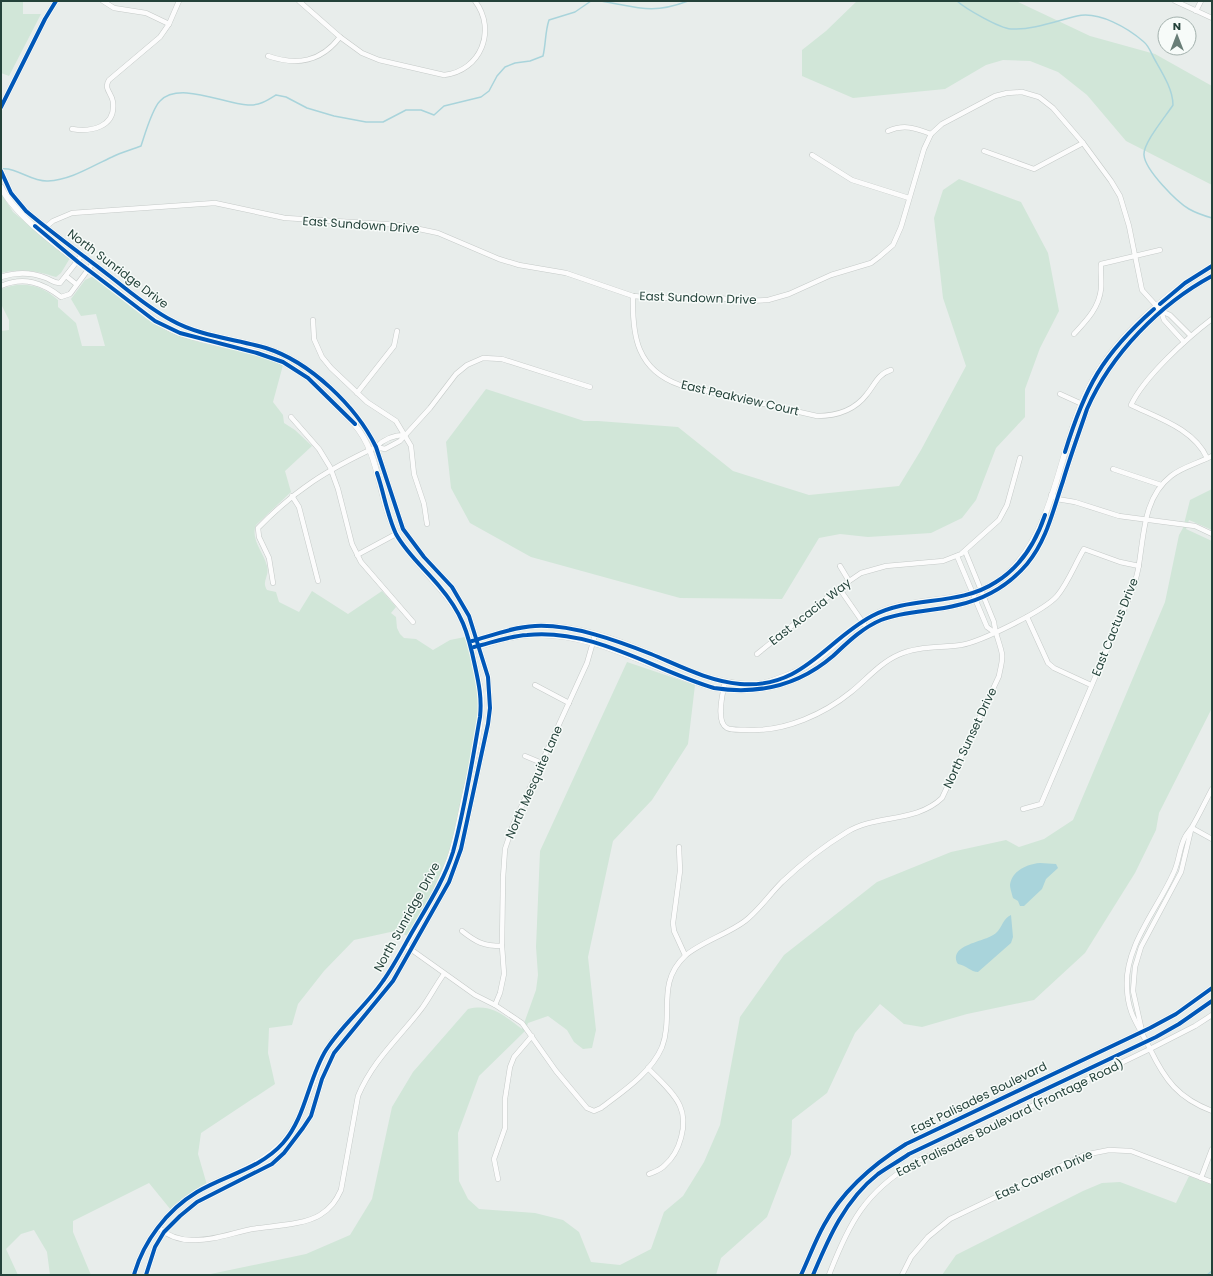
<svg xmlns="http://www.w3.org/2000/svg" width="1213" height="1276" viewBox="0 0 1213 1276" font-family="Poppins,sans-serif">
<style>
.green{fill:#d1e6d8}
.water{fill:#a9d4db}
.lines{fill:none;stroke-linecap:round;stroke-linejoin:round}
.stream{stroke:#a9d4db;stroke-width:1.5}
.minor-casing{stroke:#c5cac8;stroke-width:5.5}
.tertiary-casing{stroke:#c5cac8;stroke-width:6}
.minor{stroke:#fcfcfc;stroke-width:4.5}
.tertiary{stroke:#fcfcfc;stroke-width:5.5}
.cycleway-casing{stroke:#f7fbf9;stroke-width:6}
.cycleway{stroke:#0057b8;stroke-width:4}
.labels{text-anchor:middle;stroke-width:3;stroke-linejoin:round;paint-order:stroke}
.street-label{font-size:12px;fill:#24423a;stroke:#f7fbf9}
</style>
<rect width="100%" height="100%" fill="#e8edeb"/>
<g class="green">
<polygon points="1,1 23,1 23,14 41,14 9,76 1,73"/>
<polygon points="857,1 1016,1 1090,36 1155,54 1212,86 1212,185 1126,141 1087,95 1058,72 1030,61 1003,60 986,65 945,89 853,98 802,76 802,50 826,31"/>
<polygon points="959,179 1021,202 1048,253 1059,311 1040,348 1025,389 1025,417 996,448 976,500 962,518 931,533 868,537 840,534 819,538 782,599 680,598 531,557 470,523 451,488 446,442 486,389 584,421 598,421 678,427 733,471 809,495 899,486 921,450 966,366 943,298 934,218 943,190"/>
<path d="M1 193 13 212 70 258 61 273 56 277C37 271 21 268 1 273Z"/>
<path d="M94 276C117 294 141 318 168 331 204 348 246 348 283 365L273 402 283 415 284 423 295 430 312 446 285 471 291 492 256 525C250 539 264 553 267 566 270 576 261 581 267 590L276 592 279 602 299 612 312 591 348 614 382 591 396 607 391 613 396 617 397 628 400 634 404 638 416 639 433 650 450 640 465 637 478 682 480 696 478 722 451 849 439 880 408 936 395 931 354 940 324 971 298 1004 292 1025 269 1028 268 1053 275 1084 201 1133 198 1154 207 1185 171 1210 149 1183 73 1221V1232L91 1275H50L47 1252 34 1230 21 1234 6 1249 18 1275H1V331L9 330V320L1 304V289C22 281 41 284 58 300V307L76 323 82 346H105L96 314 81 316 71 299 85 280Z"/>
<path d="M1212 489V530L1189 520 1186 529 1212 541V708L1159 813 1156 830 1135 873 1085 953 1034 1000 967 1014 922 1027 904 1024 880 1004 855 1033 827 1093 792 1120 791 1154 767 1217 721 1258 716 1275H206L306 1254 350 1235 372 1199 392 1107 413 1072 468 1009C492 1003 504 1016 522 1029L536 990 538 975 536 947 540 851 627 662 695 685 688 744 652 800 613 841 588 957 596 1030 592 1048 583 1049 574 1042 567 1030 548 1016 528 1023 525 1031 479 1076 458 1133 459 1181 468 1199 479 1209 535 1213 563 1220 579 1232 591 1262 620 1265 651 1249 664 1212 683 1196 704 1162 720 1125 740 1017 784 955 877 882 951 852 1006 840 1019 847 1044 839 1073 820 1165 602 1179 535 1183 528 1190 500Z"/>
<polygon points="1189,1176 1212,1185 1212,1275 942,1275 956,1255 1083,1191 1102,1183 1120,1182 1176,1203"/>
</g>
<g class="water">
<path d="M1040 863 1056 864 1058 868 1046 879 1042 889 1024 906H1020L1018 901 1013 898C1012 894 1010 888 1010 885 1012 870 1028 864 1040 863Z"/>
<path d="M1011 915 1013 937 1011 943 978 972C971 972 966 965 958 964 947 944 987 942 996 933 1002 928 1003 918 1011 915Z"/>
</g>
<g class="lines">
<g class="stream">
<path d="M601 1C637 7 651 15 688 1"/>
<path d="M957 1C966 9 999 28 1011 29 1033 30 1056 21 1077 16 1099 11 1128 28 1144 42 1149 46 1152 55 1155 60 1163 74 1173 90 1173 105 1166 116 1143 143 1144 155 1145 170 1177 202 1189 209 1196 213 1205 216 1212 218"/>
<path d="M1 169C17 167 31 182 48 181 71 180 92 166 112 157 121 152 131 150 141 146 145 134 152 109 160 101 179 81 224 104 248 105 259 106 268 100 276 95L286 97 307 108 334 116 366 122H383L406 110H421L434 115 444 106 481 97 489 91 497 76 505 67 515 63 530 61 543 56C546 43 545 32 549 20L575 12 591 1"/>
<polyline points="1207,1275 1212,1271"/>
</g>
<defs>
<g id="minor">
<polyline points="103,1 114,8 146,13 169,24"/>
<path d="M299 1 340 37 362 53 379 60 444 75C481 71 497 30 475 1"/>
<polyline points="1175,1 1212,18"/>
<polyline points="1196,11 1201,1"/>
<path d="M268 56C297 66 321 62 340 37"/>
<path d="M72 129C90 132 116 128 113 102 112 93 103 89 109 80L160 37 169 24 179 1"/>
<path d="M888 131C904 124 915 128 931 134"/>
<polyline points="984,151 1034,169 1083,143"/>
<polyline points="812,155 852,180 909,198"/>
<polyline points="41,231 53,221 72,213 215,203 285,218 400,225 438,233 499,259 519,265 566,273 633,296 656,298 708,297 748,301 768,300 789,294 831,275 871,263 879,257 893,245 901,227 924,149 931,134 942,124 995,96 1007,93 1022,92 1039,97 1053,108 1083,143 1111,181 1120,196 1129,226 1142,290 1161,311 1164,320 1184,342"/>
<polyline points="66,276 76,284"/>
<path d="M1 277C16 272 31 272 46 278 51 280 54 283 60 283L82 255"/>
<path d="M1 286C24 276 43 283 61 297L70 294 93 263"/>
<path d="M633 296C632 336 637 370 680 385L817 416C837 416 855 410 867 394 875 384 878 374 891 370"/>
<polyline points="1161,311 1170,315 1190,335"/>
<polyline points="313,320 314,339 322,357 331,368 367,402 396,421 411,446 414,474 424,504 427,524"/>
<path d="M1074 334C1086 321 1099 308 1101 289 1102 281 1100 272 1101 264L1160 250"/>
<polyline points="357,393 394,346 397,331"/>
<polyline points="1060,394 1082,404"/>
<polyline points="291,417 319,449 330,467 338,489 352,544 361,562 413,622"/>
<polyline points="376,447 385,449 400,441 430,408 456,374 467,365 483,358 502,359 590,387"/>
<path d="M1207 458C1194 429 1158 418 1131 405 1144 377 1187 338 1212 319"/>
<polyline points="1113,469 1161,485"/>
<polyline points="1051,495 1057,499 1075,502 1119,516 1195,526 1212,534"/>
<polyline points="292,496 299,507 318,581"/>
<polyline points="357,555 396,534"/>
<polyline points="957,556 987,627 994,632"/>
<polyline points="840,566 849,581"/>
<path d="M273 583 269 558 259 537 258 528C296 489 327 470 376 447 384 439 394 435 405 435"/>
<polyline points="839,588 864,624"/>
<polyline points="1027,617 1048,663 1054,668 1091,685"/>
<polyline points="757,654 839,588 861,573 886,566 943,561 961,554 999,520 1007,505 1020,458"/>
<path d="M725 682C723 692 715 722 727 728 733 731 744 729 751 730 786 731 824 714 851 692 866 680 880 663 898 655 917 646 940 648 961 645 980 642 1044 611 1057 596 1068 583 1075 564 1084 549L1120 562 1139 566"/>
<polyline points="535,685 569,703"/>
<polyline points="525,756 542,763"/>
<path d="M1212 789C1205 802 1199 815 1192 827 1190 830 1187 833 1185 837 1179 848 1179 863 1173 874 1157 910 1124 947 1127 988 1128 1016 1139 1025 1150 1049 1165 1080 1178 1098 1212 1111"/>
<path d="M1023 809 1041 804 1132 591C1135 582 1138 573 1139 564 1144 533 1144 497 1171 476 1182 467 1199 463 1212 456"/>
<polyline points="1192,828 1212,839"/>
<polyline points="679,847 680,871 673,923 674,931 685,955"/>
<path d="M462 931C476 942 483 946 502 946"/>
<path d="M409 948 475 995 495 1005 522 1023 556 1071 587 1108 594 1111 601 1108C622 1092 651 1073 662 1047 674 1015 656 983 685 956 699 943 728 934 745 921 759 910 769 895 782 882 801 864 824 846 847 832 876 814 916 823 942 798L999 676C1000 669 1003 661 1002 654 1000 643 995 634 994 622L965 551"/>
<polyline points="495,1005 500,993 504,974 502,946 503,878 505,849 513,825 587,663 595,635"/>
<polyline points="1142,1031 1133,991 1135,967 1141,947 1181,872 1191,830"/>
<path d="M648 1068C658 1079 674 1092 680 1106 688 1124 680 1152 665 1165 661 1170 654 1172 649 1174"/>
<polyline points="1201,1178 1212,1149"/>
<polyline points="498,1179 494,1159 505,1128 505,1099 510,1067 514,1057 532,1036"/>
<path d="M159 1228C168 1236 180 1240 192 1240 212 1241 232 1233 252 1229 271 1226 304 1225 320 1215 331 1208 336 1201 341 1190L358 1096C373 1060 399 1038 422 1008 430 997 436 985 444 974"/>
<path d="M829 1275C849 1223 865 1192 914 1163L1150 1049 1195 1026 1212 1015"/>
<polyline points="902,1275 911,1257 928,1237 950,1219 1084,1155 1109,1150 1131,1151 1212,1182"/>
</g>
<g id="tertiary">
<polyline points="1,107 45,19 56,1"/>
<path d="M1 171 11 193 26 211C52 233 80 253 107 274 128 290 148 308 171 320 199 336 235 339 266 348 310 362 356 406 376 447L403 529 424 557 452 587 469 616 488 677 490 708 488 724 461 849 449 882 393 981 334 1053 322 1079 311 1116 303 1128 284 1153 272 1164 197 1202 180 1216 164 1232 155 1247 146 1275"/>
<path d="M1 187C16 220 82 264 112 287 134 304 154 323 179 333 213 345 251 346 284 363 313 377 332 402 354 424 382 456 377 501 398 536 418 571 450 590 466 630 471 641 472 653 475 665 477 675 480 684 481 694 483 727 471 767 464 799 459 821 456 843 448 863 433 902 407 944 385 979 370 1002 348 1019 332 1041 310 1073 308 1117 280 1145 256 1169 225 1175 197 1192 167 1210 143 1242 134 1275"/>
<path d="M475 640C494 635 515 627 535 626 573 624 621 641 655 656 687 670 720 686 756 684 763 684 772 681 779 678 791 674 803 669 813 662 838 644 858 619 887 609 928 595 980 605 1012 569 1045 534 1055 484 1069 439 1077 411 1088 384 1105 361 1130 325 1174 288 1212 266"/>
<path d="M476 647C493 643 512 635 530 635 597 632 652 670 714 688 759 695 798 686 833 656 847 643 862 628 881 620 906 610 932 612 958 605 985 599 1009 585 1027 564 1047 540 1053 510 1063 481 1070 457 1079 433 1087 409 1111 354 1160 304 1212 276"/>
<path d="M801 1275C809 1258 815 1241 824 1225 843 1190 872 1165 906 1144L1150 1028 1176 1014 1212 988"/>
<path d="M813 1275C829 1237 845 1200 878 1174 888 1167 899 1161 909 1154L1156 1037 1179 1024 1212 1001"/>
</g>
</defs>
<use href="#minor" class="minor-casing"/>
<use href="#tertiary" class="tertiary-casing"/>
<use href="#minor" class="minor"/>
<use href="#tertiary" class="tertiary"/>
<defs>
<g id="cycleway">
<polyline points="1,107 45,19 56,1"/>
<path d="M1 171 11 193 26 211C52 233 80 253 107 274 128 290 148 308 171 320 199 336 235 339 266 348 310 362 356 406 376 447L403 529 424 557 452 587 469 616 488 677 490 708 488 724 461 849 449 882 393 981 334 1053 322 1079 311 1116 303 1128 284 1153 272 1164 197 1202 180 1216 164 1232 155 1247 146 1275"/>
<polyline points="35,226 78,262 155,321 180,333 257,353 283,362 308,378 355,424"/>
<polyline points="1160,304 1185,283 1212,266"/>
<path d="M1065 452C1085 387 1102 355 1154 309"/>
<path d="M472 641C493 635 514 627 535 626 572 624 618 641 651 654 680 666 708 681 740 684 803 689 825 641 872 616 911 595 958 607 996 582 1020 567 1036 542 1045 515"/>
<path d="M474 647C491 643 509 636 527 635 594 628 653 670 714 688 759 695 798 686 833 656 847 643 862 628 881 620 906 610 932 612 958 605 985 599 1009 585 1027 564 1047 540 1053 510 1063 481 1070 457 1079 433 1087 409 1111 354 1160 304 1212 276"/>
<path d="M134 1275C143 1242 167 1210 197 1192 225 1175 260 1169 283 1143 306 1117 308 1079 326 1050 342 1025 366 1006 383 981 393 967 402 950 411 934 426 908 444 881 453 852 465 808 472 762 480 717 482 699 479 684 475 666 468 632 462 613 439 586 425 569 407 554 396 534 387 515 384 493 377 473"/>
<path d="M801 1275C809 1258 815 1241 824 1225 843 1190 872 1165 906 1144L1150 1028 1176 1014 1212 988"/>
<path d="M813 1275C829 1237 845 1200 878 1174 888 1167 899 1161 909 1154L1156 1037 1179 1024 1212 1001"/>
</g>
</defs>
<use href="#cycleway" class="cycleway-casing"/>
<use href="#cycleway" class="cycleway"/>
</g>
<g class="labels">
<g class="street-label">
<text transform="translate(361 225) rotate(4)" y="4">East Sundown Drive</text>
<text transform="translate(118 269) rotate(37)" y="4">North Sunridge Drive</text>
<text transform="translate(698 298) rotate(2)" y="4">East Sundown Drive</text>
<text transform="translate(740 398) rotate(13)" y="4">East Peakview Court</text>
<text transform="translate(810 612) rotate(-38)" y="4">East Acacia Way</text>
<text transform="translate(1115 627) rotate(-68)" y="4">East Cactus Drive</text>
<text transform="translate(970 738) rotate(-65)" y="4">North Sunset Drive</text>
<text transform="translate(534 782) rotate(-66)" y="4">North Mesquite Lane</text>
<text transform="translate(407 917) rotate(-61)" y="4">North Sunridge Drive</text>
<text transform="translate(979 1098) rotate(-26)" y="4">East Palisades Boulevard</text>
<text transform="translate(1010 1118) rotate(-26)" y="4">East Palisades Boulevard (Frontage Road)</text>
<text transform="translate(1044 1175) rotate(-24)" y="4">East Cavern Drive</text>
</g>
</g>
<rect width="1213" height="1276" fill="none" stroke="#24423a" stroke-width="4"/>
<g transform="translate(1177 36)"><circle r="19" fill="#f7fbf9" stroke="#a3b1ad"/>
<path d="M0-3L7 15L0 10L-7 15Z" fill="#697e78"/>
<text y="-6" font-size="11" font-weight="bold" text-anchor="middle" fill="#24423a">N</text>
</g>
</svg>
